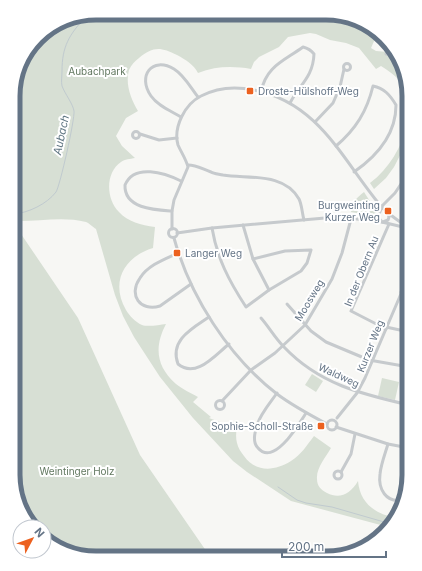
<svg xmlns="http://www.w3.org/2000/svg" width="422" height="571" viewBox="0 0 422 571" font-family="Inter,sans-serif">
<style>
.green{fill:#d7dfd4}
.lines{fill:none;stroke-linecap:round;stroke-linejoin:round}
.stream{stroke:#c0cacf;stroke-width:1}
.street{stroke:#c6cacd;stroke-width:3}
.poi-dot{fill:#ec611f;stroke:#fff;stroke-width:1.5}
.labels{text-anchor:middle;stroke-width:4;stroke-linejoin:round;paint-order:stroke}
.park-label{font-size:10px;fill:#627860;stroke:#fff}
.poi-label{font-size:10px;fill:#647486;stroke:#fff;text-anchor:start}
.street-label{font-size:10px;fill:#647486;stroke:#fff}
.water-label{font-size:11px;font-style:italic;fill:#607683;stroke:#fff}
.rim{fill:none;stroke:#647486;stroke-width:5}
</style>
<rect width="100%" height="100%" fill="#f7f7f4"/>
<g class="green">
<path d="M337 14 376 30 378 32 371 48 376 51 388 52 390 46 400 59 409 94C402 81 394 74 381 66L376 69 359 48 346 43 330 40 316 34 310 33 288 37 279 47 259 57 254 62 251 69C233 66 216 66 198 73 193 64 186 60 177 55 161 47 153 46 139 58 135 61 131 65 129 70 125 84 131 99 138 111L126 118 116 136 122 146 135 158C130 159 125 159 121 162 105 173 106 199 119 212 128 222 141 225 155 227L153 248C124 257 110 282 126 310 129 315 135 322 142 325 148 327 159 325 166 324 154 347 156 366 176 384 182 389 191 393 198 397L193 402 211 417 209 418 225 424 237 421C237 428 235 436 237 443 238 448 241 452 244 456 256 473 275 471 291 461 301 455 307 445 314 436L331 448C326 457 316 468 317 479 317 486 321 490 327 493 340 500 351 493 358 481 360 504 376 514 396 518L395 521 388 527 291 501 247 472 233 461 193 418 160 377 134 337 123 316 115 295 96 229C93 227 89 223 86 222 62 216 37 222 13 221L14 85 24 55 42 34 69 18Z"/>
<path d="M409 124V138L394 167 386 178 374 189 370 183C390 168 400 148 409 124Z"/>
<path d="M364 192 373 206H375L377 213 371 217 369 215 351 212C352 203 356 198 364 192Z"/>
<polygon points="13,225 19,231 78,318 140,455 211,558 86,557 50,544 44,537 44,527 35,527 22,512 13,475"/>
<polygon points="312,374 323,381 316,392 305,385"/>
<polygon points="382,378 399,382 395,400 378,396"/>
</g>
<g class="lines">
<g class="stream">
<path d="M14 214C28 213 47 204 56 192 60 186 75 119 74 111 73 104 65 94 62 86 61 82 62 76 62 71 62 47 69 34 86 17"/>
<polyline points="278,487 297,500 306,503 332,507 391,524"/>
</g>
<g class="street">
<polyline points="386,54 397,55"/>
<circle cx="347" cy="67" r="3.5"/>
<path d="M261 92C266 66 284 61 303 47 307 48 311 50 314 54 313 78 299 85 290 103"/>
<path d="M181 117C171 111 158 106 151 96 137 76 152 56 174 69 184 75 191 88 198 97"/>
<polyline points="315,122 333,103 340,87 344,69"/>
<circle cx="136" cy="135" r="3.5"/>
<polyline points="140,134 159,140 177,138"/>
<path d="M336 146C356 129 367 111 373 86 384 88 390 95 396 105 396 134 377 156 354 172"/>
<path d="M188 165C197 165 202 169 211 172 214 174 219 174 223 175 248 179 284 172 299 199 302 205 302 213 304 220"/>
<polyline points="380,206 381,209 378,217 382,222 407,228"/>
<polyline points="381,207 395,193 409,172"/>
<path d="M172 211C156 210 124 209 125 185 134 163 165 173 181 181"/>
<polyline points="383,222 388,220 389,217 388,214"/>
<polyline points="243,225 253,259 269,290"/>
<path d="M212 228C217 258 229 281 246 307L269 290 301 271 307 263 311 250 285 251 253 259"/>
<circle cx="173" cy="233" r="4.5"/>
<path d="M172 229V211L174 200 188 167C186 159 181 152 178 145 173 127 185 104 201 96 218 87 235 86 254 90 319 103 342 159 380 205 388 215 399 220 408 228"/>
<polyline points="177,233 212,228 325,218 340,217 382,222"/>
<path d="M174 238C190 296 228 356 277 394 293 406 310 415 327 424"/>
<path d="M178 253C165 259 148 265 140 278 128 295 140 312 160 306L191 284"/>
<polyline points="401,292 409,294"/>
<polyline points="287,304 311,331 326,342 369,360 409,367"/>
<path d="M209 317C193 328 169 340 178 364 196 379 215 355 229 344"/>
<path d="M261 318C269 327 275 338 284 347 319 384 361 394 409 405"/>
<polyline points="386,327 409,332"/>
<polyline points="386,329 351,311 389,224"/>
<path d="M277 393C270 403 261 413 257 425 255 432 252 442 258 448 274 467 299 424 306 413"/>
<circle cx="220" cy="405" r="4.5"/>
<polyline points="222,401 251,370 275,353 305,325 332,279 342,253 351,219"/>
<polyline points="337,418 357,393 365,378 409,275"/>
<circle cx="332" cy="425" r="5"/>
<polyline points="336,427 388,444 409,448"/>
<path d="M388 444C385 454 381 464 380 474 378 489 386 503 402 500"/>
<circle cx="338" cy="475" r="4"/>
<polyline points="341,472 351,454 355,434"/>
</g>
</g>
<g class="poi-dot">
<rect x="246" y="87" width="8" height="8" rx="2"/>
<rect x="384" y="207" width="8" height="8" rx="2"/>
<rect x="173" y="249" width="8" height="8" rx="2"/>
<rect x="317" y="422" width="8" height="8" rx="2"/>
</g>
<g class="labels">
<g class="park-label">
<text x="97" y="75">Aubachpark</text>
<text x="77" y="475">Weintinger Holz</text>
</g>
<g class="poi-label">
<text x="258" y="95">Droste-Hülshoff-Weg</text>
<text x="380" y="209" text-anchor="end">Burgweinting<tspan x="380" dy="12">Kurzer Weg</tspan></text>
<text x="185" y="257">Langer Weg</text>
<text x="313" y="430" text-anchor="end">Sophie-Scholl-Straße</text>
</g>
<g class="street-label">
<text transform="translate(361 271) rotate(-68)" y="4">In der Obern Au</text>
<text transform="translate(309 300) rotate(-59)" y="4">Moosweg</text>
<text transform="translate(370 346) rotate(-68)" y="4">Kurzer Weg</text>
<text transform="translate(339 375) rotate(25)" y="4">Waldweg</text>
</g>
<g class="water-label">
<text transform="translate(61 135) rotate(-78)" y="4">Aubach</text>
</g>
</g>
<path d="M0 0H422V571H0ZM96 20H326A76 76 0 0 1 402 96V475A76 76 0 0 1 326 551H96A76 76 0 0 1 20 475V96A76 76 0 0 1 96 20Z" fill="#fff" fill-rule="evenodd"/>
<path class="rim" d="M96 20H326A76 76 0 0 1 402 96V475A76 76 0 0 1 326 551H96A76 76 0 0 1 20 475V96A76 76 0 0 1 96 20Z"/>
<g transform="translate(32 539) rotate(49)"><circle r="19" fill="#ffffff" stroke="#c1c7cf"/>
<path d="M0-3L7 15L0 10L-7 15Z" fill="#ec611f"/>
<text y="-6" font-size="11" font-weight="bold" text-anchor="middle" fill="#647486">N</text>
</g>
<path d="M282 551v6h104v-6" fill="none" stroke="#647486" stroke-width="2"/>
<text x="288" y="551" font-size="12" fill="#647486" stroke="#ffffff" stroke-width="3" paint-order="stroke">200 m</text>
</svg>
